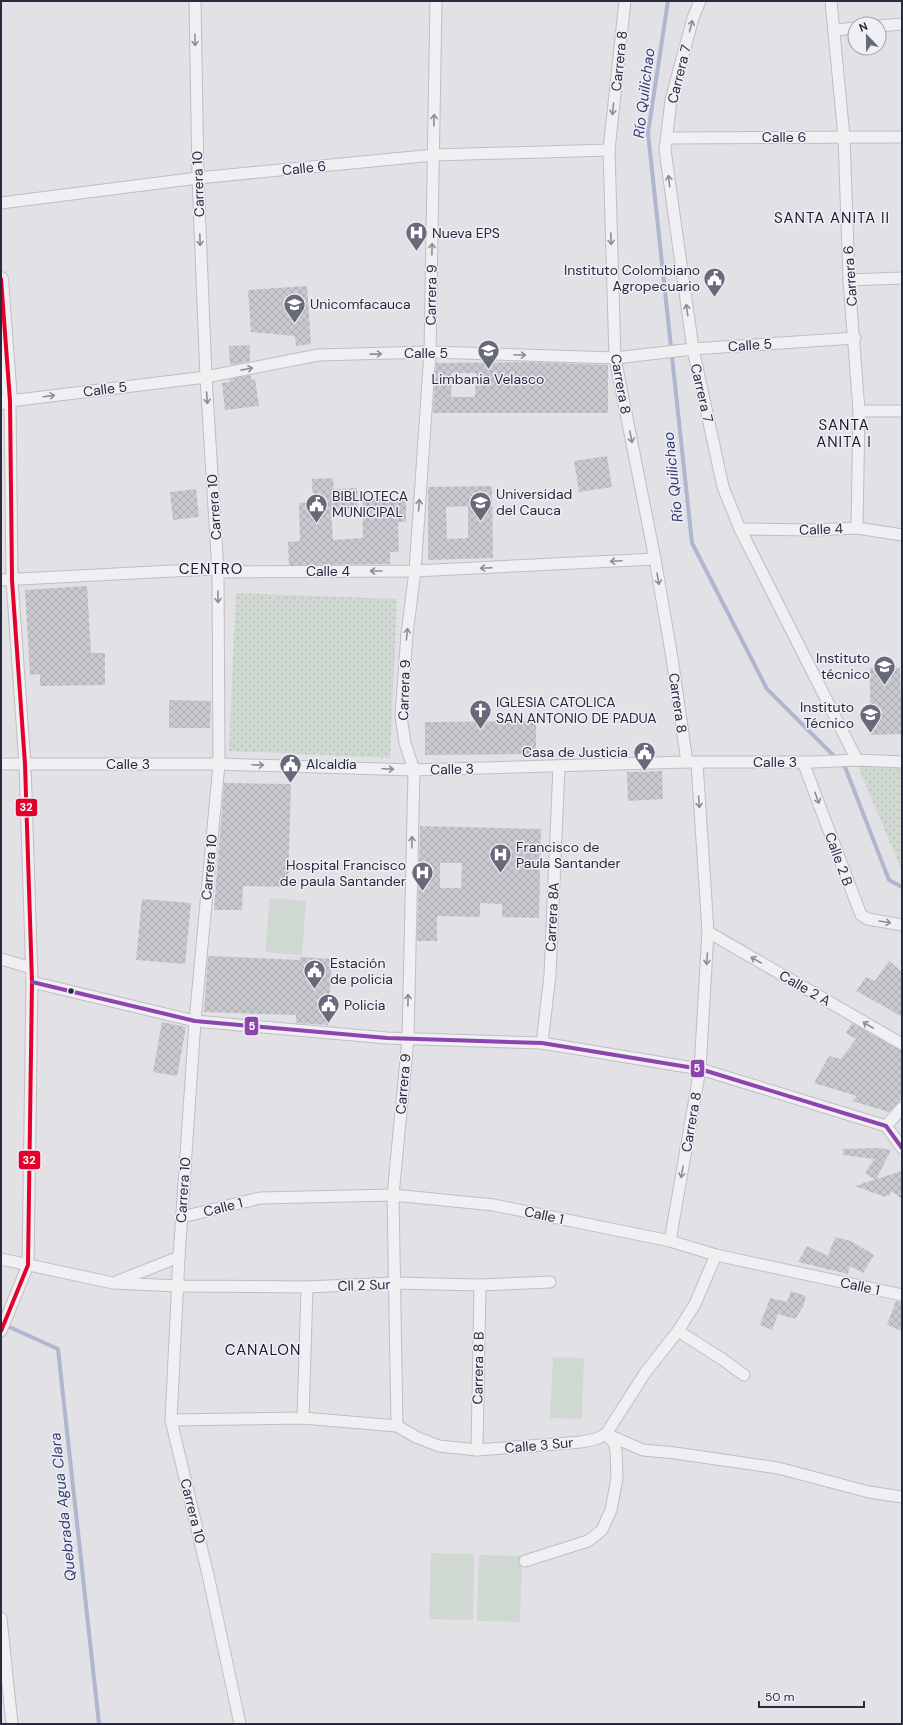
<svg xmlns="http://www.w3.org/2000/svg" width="903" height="1725" viewBox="0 0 903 1725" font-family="'DM Sans',sans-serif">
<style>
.grass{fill:url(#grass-dots)}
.pitch{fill:#cfd9d2}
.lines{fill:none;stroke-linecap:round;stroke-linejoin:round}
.stream{stroke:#b0b6d0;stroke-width:4}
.building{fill:url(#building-cross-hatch);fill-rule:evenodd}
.minor-casing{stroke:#bebec3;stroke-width:13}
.tertiary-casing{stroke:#bebec3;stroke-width:16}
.minor{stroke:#f0f0f3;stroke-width:11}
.tertiary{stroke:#f0f0f3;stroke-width:14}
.bus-1-casing{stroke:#efeff6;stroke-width:7}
.bus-2-casing{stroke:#efeff6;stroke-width:7}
.bus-1{stroke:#e4002b;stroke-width:4}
.bus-2{stroke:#8e44ad;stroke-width:4}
.oneway{stroke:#8c8d98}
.bus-dot{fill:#292a3e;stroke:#efeff6;stroke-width:1.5}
.labels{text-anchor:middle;stroke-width:3;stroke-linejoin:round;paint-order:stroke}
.street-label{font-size:14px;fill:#292a3e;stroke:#efeff6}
.poi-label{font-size:14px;fill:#292a3e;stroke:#efeff6;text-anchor:start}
.water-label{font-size:15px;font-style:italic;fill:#343e71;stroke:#efeff6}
.neighbourhood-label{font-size:15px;letter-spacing:1px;fill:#1b1c2f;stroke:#efeff6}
.line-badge{stroke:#efeff6;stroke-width:1.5}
.badge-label{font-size:11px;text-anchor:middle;font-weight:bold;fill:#fff}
</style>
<defs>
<pattern id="grass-dots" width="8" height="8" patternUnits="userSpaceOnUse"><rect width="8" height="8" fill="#cfd9d2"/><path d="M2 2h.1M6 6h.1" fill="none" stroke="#b2bab5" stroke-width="1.8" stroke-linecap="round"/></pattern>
<pattern id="building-cross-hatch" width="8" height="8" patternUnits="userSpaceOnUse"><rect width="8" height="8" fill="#c8c9ce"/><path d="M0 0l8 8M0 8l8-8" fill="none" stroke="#acadb2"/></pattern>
</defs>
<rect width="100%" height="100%" fill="#e1e1e6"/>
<g class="grass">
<polygon points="236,593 397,599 390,758 229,751"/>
<polygon points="902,765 902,871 858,766"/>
</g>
<g class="pitch">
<polygon points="270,898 306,901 302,955 265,952"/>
<polygon points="553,1357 584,1358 582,1419 550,1418"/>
<polygon points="431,1553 474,1554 473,1620 429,1619"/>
<polygon points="479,1555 522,1556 520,1622 477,1621"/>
</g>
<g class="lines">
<g class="stream">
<polyline points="668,1 648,133 692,543 767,689 836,758"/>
<polyline points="841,763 845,767 889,880 902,887"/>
<polyline points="5,1325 58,1349 99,1724"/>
</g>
</g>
<g class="building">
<polygon points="307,286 311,344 296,346 295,336 251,332 248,290"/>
<polygon points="250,345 250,361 230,365 229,346"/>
<path d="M530 362 608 365V413H433L436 363ZM452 364V373H476L475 397H451Z"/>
<polygon points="251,375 251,380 255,379 259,406 225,410 222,383 230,382 230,379"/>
<polygon points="607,456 612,487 579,492 574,461"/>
<polygon points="333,478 334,489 357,488 358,508 331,510 333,540 363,538 362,499 406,499 406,522 398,522 399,552 390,552 390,564 289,565 288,542 300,541 299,503 313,502 312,479"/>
<path d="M492 486 493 558 428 560V487ZM468 506V538L447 539 446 507Z"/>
<polygon points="196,489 199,517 173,520 170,492"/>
<polygon points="87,586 91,653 105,653 105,685 40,686 40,674 30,675 25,590"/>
<polygon points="870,668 900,668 902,734 870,735"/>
<polygon points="169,700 211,701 210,728 169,728"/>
<polygon points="536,721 536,754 425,755 425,722"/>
<polygon points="662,771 663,799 628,801 627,772"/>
<polygon points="224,783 291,784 288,887 243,886 242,910 214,910"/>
<path d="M420 826 541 829 539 918 502 917V904L480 903V917L437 916V941H417ZM440 863H462L461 888H440Z"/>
<polygon points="142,899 191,903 185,964 136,960"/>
<polygon points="208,956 300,960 300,957 332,959 328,1025 296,1023 296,1015 204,1012"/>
<polygon points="889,961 902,972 902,1017 887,1008 856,991 866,977 875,981"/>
<polygon points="162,1022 186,1027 177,1076 153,1072"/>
<polygon points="852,1023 902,1051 902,1098 889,1112 852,1101 857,1096 814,1083 829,1056 841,1059 856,1039 846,1033"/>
<polygon points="880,1148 891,1150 876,1180 865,1173 874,1159 843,1155 843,1149"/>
<polygon points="902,1171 902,1199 891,1191 889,1196 886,1195 885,1197 855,1186"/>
<polygon points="835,1237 851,1241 874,1255 863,1273 850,1266 848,1274 798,1262 807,1246 828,1256"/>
<polygon points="791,1291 806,1296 803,1307 795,1319 778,1314 772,1330 760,1325 770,1298 787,1302"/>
<polygon points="896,1301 902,1302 902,1331 887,1325"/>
</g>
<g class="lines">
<defs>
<g id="minor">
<polyline points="195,1 198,178 206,377 218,572 219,764 195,1021 179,1257 171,1420 208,1575 240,1724"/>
<polyline points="625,1 609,150 615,358 655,559 672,658 687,762"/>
<polyline points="700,1 693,18 671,100 665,150 693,349 723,487 740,529 857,760"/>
<polyline points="831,1 844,137 849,280 859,411 857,528"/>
<polyline points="879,26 902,24"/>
<polyline points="835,30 855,28"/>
<polyline points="667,138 902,137"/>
<polyline points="1,203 198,178 434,155 609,150"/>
<polyline points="849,280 902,278"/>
<polyline points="859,411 902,411"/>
<polyline points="740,529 813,530 857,528 902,535"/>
<polyline points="1,580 211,569 218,572 415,571 655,559"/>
<polyline points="803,762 861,915 868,919 902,925"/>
<polyline points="1,764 219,764 414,770 687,762 814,762 857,760 902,762"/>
<polyline points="708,932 902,1044"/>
<polyline points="1,959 32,968"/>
<polyline points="32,982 195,1021 387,1038 542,1043 700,1069 886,1126 902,1148"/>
<polyline points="542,1043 550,975 559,766"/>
<polyline points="886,1126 902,1108"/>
<polyline points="182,1217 260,1198 393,1195 494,1205 670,1241 716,1255 902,1295"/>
<polyline points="670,1241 700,1069 708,932 697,763"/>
<polyline points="1,1259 113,1283 178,1286 307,1287 394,1283 480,1285 550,1282"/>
<polyline points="118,1281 179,1257"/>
<polyline points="1,1331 28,1265 32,982 25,764 12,580 10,401 206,377 318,355 430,352 615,358 693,349 855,338"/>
<polyline points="678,1331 722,1359 744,1375"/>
<polyline points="303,1418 307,1287"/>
<polyline points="171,1420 303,1418 397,1426 416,1437 439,1446 477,1450 581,1442 596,1439 606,1434 643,1450 675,1453 778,1468 869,1492 902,1497"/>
<polyline points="397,1426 393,1195 408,1039 414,770 405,743 401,716 407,634 415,571 430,352 436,1"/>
<polyline points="477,1450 480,1285"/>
<polyline points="525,1561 588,1541 602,1530 611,1510 617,1478 616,1451 614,1443 606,1434 645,1373 678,1331 695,1304 716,1255"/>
<polyline points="1,1618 12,1724"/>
</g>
<polyline id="tertiary" points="1,279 10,401 1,402"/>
</defs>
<use href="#minor" class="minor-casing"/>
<use href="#tertiary" class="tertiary-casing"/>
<use href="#minor" class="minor"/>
<use href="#tertiary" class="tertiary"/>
<defs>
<polyline id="bus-1" points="1,279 10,401 12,580 25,764 32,982 28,1265 1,1331"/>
<polyline id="bus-2" points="32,982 195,1021 387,1038 542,1043 700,1069 886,1126 902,1148"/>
</defs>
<use href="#bus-1" class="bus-1-casing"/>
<use href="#bus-2" class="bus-2-casing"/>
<use href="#bus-1" class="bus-1"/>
<use href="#bus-2" class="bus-2"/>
</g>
<defs><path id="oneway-shaft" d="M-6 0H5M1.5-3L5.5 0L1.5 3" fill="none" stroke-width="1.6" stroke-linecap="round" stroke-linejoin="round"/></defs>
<g class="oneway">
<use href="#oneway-shaft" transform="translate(691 26) rotate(-75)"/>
<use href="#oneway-shaft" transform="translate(195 40) rotate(89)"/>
<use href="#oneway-shaft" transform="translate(613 109) rotate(96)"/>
<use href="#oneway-shaft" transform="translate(434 120) rotate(-89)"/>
<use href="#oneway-shaft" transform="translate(669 181) rotate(-97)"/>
<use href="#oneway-shaft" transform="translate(611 239) rotate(88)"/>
<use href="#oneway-shaft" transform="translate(200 240) rotate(88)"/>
<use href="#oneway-shaft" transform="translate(432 249) rotate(-89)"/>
<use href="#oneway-shaft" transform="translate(687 310) rotate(-98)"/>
<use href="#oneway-shaft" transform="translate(376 354) rotate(-1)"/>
<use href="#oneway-shaft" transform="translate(520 355) rotate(2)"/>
<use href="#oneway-shaft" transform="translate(247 369) rotate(-11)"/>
<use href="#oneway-shaft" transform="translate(49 396) rotate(-7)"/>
<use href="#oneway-shaft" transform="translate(207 398) rotate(86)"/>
<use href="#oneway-shaft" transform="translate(631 437) rotate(79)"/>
<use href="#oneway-shaft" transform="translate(419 505) rotate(-86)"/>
<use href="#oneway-shaft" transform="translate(616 561) rotate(177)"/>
<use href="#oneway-shaft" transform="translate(486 568) rotate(177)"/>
<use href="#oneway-shaft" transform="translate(376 571) rotate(180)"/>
<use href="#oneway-shaft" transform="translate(658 579) rotate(80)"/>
<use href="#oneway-shaft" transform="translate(218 597) rotate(90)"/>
<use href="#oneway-shaft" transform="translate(407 634) rotate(-84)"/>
<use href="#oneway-shaft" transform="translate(258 765) rotate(2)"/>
<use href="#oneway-shaft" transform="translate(388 769) rotate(2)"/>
<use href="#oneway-shaft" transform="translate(817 798) rotate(70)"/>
<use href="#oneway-shaft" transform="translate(699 802) rotate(86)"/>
<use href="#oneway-shaft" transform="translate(412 842) rotate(-89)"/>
<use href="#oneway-shaft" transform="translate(885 922) rotate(9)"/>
<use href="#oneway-shaft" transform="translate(707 959) rotate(94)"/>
<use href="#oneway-shaft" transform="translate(756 960) rotate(-150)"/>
<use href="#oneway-shaft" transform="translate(408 1000) rotate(-89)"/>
<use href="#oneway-shaft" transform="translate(868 1025) rotate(-150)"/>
<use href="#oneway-shaft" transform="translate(682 1172) rotate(100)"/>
</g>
<defs>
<symbol id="hospital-pin" viewBox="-11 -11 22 30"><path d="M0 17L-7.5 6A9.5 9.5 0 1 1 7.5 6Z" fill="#696a79" stroke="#efeff6"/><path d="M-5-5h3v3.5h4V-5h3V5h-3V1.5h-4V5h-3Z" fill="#fff"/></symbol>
<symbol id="civic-pin" viewBox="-11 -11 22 30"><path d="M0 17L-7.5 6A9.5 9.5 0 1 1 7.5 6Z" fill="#696a79" stroke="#efeff6"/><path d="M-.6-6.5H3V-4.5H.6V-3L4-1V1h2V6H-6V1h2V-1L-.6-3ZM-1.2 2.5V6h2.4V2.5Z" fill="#fff"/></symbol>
<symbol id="university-pin" viewBox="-11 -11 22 30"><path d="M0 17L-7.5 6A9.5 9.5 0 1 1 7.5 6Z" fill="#696a79" stroke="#efeff6"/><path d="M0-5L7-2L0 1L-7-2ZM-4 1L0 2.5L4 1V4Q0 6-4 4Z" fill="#fff"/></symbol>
<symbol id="school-pin" viewBox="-11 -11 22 30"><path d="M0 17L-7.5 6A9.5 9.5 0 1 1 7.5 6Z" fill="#696a79" stroke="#efeff6"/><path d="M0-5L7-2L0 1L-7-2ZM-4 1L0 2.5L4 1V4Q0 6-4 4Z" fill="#fff"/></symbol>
<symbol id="church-pin" viewBox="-11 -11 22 30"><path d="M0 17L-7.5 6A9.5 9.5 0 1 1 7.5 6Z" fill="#696a79" stroke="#efeff6"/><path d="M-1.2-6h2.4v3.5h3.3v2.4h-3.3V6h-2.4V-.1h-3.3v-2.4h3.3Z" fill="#fff"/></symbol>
</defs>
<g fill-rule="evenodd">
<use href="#hospital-pin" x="404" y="220" width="25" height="34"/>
<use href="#civic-pin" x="702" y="266" width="25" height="34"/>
<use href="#university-pin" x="282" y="292" width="25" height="34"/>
<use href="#school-pin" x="476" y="338" width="25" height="34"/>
<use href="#university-pin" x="468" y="490" width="25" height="34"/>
<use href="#civic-pin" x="304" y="492" width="25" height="34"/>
<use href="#university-pin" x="872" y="654" width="25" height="34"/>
<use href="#church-pin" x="468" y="698" width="25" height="34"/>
<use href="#university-pin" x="858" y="702" width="25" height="34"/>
<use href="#civic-pin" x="632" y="740" width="25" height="34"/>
<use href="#civic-pin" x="278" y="752" width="25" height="34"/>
<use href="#hospital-pin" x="488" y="842" width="25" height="34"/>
<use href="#hospital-pin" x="410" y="860" width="25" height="34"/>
<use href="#civic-pin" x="302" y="958" width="25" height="34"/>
<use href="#civic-pin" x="316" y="992" width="25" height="34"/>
</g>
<circle class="bus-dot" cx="71" cy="991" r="3.5"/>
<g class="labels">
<g class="street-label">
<text transform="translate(619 61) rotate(-84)" y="5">Carrera 8</text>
<text transform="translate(679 74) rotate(-76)" y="5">Carrera 7</text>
<text x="784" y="142">Calle 6</text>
<text transform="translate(304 168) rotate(-6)" y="5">Calle 6</text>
<text transform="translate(198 184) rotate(-92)" y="5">Carrera 10</text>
<text transform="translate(850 276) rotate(-94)" y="5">Carrera 6</text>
<text transform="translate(431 295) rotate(-89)" y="5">Carrera 9</text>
<text transform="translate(750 345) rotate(-4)" y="5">Calle 5</text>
<text x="426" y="358">Calle 5</text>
<text transform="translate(621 384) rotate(80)" y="5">Carrera 8</text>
<text transform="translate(105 389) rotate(-7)" y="5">Calle 5</text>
<text transform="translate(702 393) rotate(77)" y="5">Carrera 7</text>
<text transform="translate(214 507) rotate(-94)" y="5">Carrera 10</text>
<text transform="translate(821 529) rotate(-2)" y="5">Calle 4</text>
<text x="328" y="576">Calle 4</text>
<text transform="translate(404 690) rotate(-88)" y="5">Carrera 9</text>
<text transform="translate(678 703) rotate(82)" y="5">Carrera 8</text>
<text x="775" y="767">Calle 3</text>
<text x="128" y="769">Calle 3</text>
<text transform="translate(452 769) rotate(-1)" y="5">Calle 3</text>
<text transform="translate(839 859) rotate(70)" y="5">Calle 2 B</text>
<text transform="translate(209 867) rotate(-85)" y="5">Carrera 10</text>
<text transform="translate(552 917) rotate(-87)" y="5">Carrera 8A</text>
<text transform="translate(805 988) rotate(30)" y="5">Calle 2 A</text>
<text transform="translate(403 1084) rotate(-85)" y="5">Carrera 9</text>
<text transform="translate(691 1122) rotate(-80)" y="5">Carrera 8</text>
<text transform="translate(183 1190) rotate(-86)" y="5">Carrera 10</text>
<text transform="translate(223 1207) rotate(-14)" y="5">Calle 1</text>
<text transform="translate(544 1215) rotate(12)" y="5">Calle 1</text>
<text transform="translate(364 1285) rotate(-2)" y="5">Cll 2 Sur</text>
<text transform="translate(860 1286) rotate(12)" y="5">Calle 1</text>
<text transform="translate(478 1368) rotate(-89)" y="5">Carrera 8 B</text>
<text transform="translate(539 1445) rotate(-5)" y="5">Calle 3 Sur</text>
<text transform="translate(193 1511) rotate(76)" y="5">Carrera 10</text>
</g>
<g class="poi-label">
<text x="432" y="238">Nueva EPS</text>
<text x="700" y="275" text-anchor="end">Instituto Colombiano<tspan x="700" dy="16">Agropecuario</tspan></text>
<text x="310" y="309">Unicomfacauca</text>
<text x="488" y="384" text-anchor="middle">Limbania Velasco</text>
<text x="496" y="499">Universidad<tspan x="496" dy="16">del Cauca</tspan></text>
<text x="332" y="501">BIBLIOTECA<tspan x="332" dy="16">MUNICIPAL</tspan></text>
<text x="870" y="663" text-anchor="end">Instituto<tspan x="870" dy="16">técnico</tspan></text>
<text x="496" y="707">IGLESIA CATOLICA<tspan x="496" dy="16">SAN ANTONIO DE PADUA</tspan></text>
<text x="854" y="712" text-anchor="end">Instituto<tspan x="854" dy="16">Técnico</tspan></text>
<text x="628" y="757" text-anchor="end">Casa de Justicia</text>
<text x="306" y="769">Alcaldía</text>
<text x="516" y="852">Francisco de<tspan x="516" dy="16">Paula Santander</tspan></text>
<text x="406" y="870" text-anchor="end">Hospital Francisco<tspan x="406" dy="16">de paula Santander</tspan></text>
<text x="330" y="968">Estación<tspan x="330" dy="16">de policia</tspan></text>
<text x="344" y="1010">Policia</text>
</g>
<g class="water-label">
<text transform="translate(644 93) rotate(-83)" y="5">Río Quilichao</text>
<text transform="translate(673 477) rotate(-96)" y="5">Río Quilichao</text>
<text transform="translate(63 1507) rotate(-96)" y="5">Quebrada Agua Clara</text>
</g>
<g class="neighbourhood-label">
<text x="832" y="223">SANTA ANITA II</text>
<text x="844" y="430">SANTA<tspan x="844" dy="17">ANITA I</tspan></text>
<text x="211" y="574">CENTRO</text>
<text x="263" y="1355">CANALON</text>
</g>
</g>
<g class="line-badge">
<rect x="15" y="798" width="23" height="19" rx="4" fill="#e4002b"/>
<rect x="244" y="1016" width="15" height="20" rx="4" fill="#8e44ad"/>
<rect x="690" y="1059" width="15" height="19" rx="4" fill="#8e44ad"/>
<rect x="18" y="1150" width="23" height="20" rx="4" fill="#e4002b"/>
</g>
<g class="badge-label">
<text x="26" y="811">32</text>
<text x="252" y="1030">5</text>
<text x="697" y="1072">5</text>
<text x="29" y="1164">32</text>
</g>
<rect width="903" height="1725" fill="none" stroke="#292a3e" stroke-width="4"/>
<g transform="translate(867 36) rotate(338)"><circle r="19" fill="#efeff6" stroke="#a0a0ac"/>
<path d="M0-3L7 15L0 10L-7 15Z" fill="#696a79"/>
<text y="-6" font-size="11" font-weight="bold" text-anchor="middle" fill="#292a3e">N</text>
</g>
<path d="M759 1701v6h105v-6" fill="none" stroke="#292a3e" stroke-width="2"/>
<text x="765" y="1701" font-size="12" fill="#292a3e" stroke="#efeff6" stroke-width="3" paint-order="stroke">50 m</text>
</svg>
